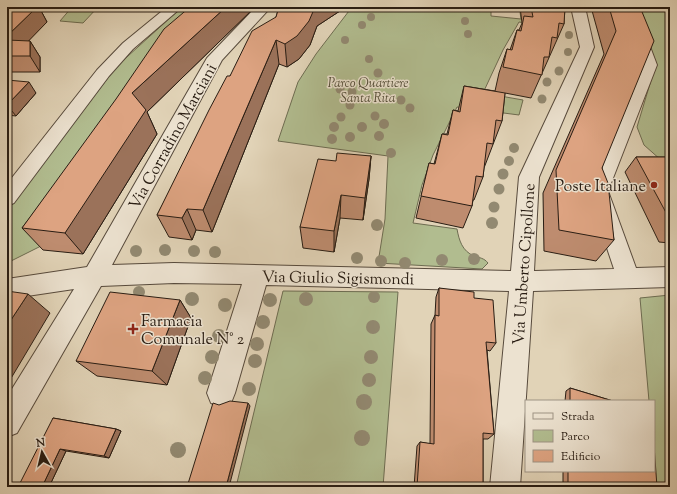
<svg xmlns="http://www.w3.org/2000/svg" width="677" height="494" viewBox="0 0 677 494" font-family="'Sorts Mill Goudy',serif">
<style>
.green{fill:#b1bc8f;stroke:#6d6c51}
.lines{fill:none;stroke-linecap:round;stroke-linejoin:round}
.minor-casing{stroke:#574a3c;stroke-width:2}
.minor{fill:#ece2d0;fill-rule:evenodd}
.tree{fill:#928971}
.wall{fill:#be8c6f;stroke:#291d13}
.shaded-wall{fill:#9b725a;stroke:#291d13}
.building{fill:#dda381;stroke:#291d13}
.poi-dot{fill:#8f2418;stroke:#ece2d0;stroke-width:1.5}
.labels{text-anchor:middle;stroke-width:3;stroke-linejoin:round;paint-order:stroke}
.far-park-label{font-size:13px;font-style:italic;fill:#524d38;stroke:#ece2d0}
.street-label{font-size:16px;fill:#291d13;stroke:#ece2d0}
.poi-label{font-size:16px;fill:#291d13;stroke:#ece2d0;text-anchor:end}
</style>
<rect width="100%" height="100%" fill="#e1d3b7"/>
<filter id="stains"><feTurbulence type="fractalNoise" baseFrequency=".005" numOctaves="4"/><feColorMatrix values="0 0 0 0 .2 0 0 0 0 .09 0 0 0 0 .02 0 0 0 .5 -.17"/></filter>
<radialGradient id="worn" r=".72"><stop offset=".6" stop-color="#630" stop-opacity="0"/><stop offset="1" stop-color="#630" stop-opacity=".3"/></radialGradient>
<g class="green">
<polygon points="72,7 98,7 83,23 60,21"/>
<polygon points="182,7 219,7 41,246 7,263 7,211 117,66"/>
<path d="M352 7H491V16L521 19 520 12 561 15 545 26 519 22 503 50 483 93 523 100 519 115 457 107 433 155 422 185 413 223 457 229C459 240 462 251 474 256 480 258 484 258 488 263L482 269 378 263 385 219 388 156 278 141 298 82 316 54Z"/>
<polygon points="634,7 670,7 670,168 644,145 637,127 655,67"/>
<polygon points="283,291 398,292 383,487 236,487"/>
<polygon points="670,295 670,487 656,487 654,465 654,401 649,401 640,298"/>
</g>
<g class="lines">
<defs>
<g id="minor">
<polygon points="167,7 182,7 133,49 109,76 14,203 7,206 7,184 97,70 123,43"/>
<polygon points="256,7 271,7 222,60 112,265 174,263 511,271 519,177 580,47 571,7 585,7 594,47 539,177 534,271 614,269 588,191 641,65 621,7 635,7 657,65 608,191 636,268 670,267 670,287 533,291 520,487 490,487 509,291 266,285 235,393 231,403 221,407 211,403 207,393 242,284 174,283 101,286 17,433 7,437 7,397 74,289 7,299 7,279 87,267 207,58"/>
</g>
</defs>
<use href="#minor" class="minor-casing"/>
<use href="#minor" class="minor"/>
</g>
<g class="tree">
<circle cx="371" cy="17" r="4"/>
<circle cx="465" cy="21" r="4"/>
<circle cx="362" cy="25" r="4"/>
<circle cx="468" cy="34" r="4"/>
<circle cx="569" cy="35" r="4"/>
<circle cx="345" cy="40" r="4"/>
<circle cx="568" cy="52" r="4"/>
<circle cx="369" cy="59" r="4"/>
<circle cx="559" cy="71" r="4.5"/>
<circle cx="378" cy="73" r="4.5"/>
<circle cx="547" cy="82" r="4.5"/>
<circle cx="340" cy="89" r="4.5"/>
<circle cx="352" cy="92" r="4.5"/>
<circle cx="387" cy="98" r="4.5"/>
<circle cx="542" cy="99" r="4.5"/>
<circle cx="401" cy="100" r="4.5"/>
<circle cx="350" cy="105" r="4.5"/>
<circle cx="410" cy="108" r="4.5"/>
<circle cx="375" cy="116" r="4.5"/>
<circle cx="341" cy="117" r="4.5"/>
<circle cx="384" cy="124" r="5"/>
<circle cx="334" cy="127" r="5"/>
<circle cx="362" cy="127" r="5"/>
<circle cx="379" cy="136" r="5"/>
<circle cx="350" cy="137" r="5"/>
<circle cx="332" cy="139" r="5"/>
<circle cx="514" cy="148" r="5"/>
<circle cx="391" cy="153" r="5"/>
<circle cx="509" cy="161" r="5"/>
<circle cx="503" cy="174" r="5.5"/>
<circle cx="499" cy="189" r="5.5"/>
<circle cx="494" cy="207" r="5.5"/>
<circle cx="492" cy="223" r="6"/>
<circle cx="377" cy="225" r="6"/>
<circle cx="165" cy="250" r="6"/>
<circle cx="136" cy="251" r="6"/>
<circle cx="194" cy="251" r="6"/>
<circle cx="215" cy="252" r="6"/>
<circle cx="357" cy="258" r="6"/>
<circle cx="474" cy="259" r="6"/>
<circle cx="442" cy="260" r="6"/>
<circle cx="381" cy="261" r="6"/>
<circle cx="405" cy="263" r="6"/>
<circle cx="139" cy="292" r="6"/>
<circle cx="374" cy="297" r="6"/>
<circle cx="192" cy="299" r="7"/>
<circle cx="306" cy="299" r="7"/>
<circle cx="270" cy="300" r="7"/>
<circle cx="225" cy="305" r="7"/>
<circle cx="263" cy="322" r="7"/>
<circle cx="373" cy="327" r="7"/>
<circle cx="219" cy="336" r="7"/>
<circle cx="257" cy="344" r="7"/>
<circle cx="212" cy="357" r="7"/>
<circle cx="371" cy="357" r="7"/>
<circle cx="255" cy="361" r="7"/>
<circle cx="205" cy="378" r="7"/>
<circle cx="369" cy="380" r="7"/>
<circle cx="249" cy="389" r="7"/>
<circle cx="364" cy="402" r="8"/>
<circle cx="362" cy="438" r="8"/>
<circle cx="178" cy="450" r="8"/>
</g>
<g class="wall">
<polygon points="8,7 39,7 47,22 28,41 30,41 40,57 40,72 7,72 7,8"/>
<polygon points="190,7 255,7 147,112 157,134 83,254 43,250 22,228"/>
<polygon points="279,7 346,7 317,26 310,45 299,59 287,67 279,64 212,232 196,230 192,240 169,237 157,215 230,76 276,17"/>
<polygon points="520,7 565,7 564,24 531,98 505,93 502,121 484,168 483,177 474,200 473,200 472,206 463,228 416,218 429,163 434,164 442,134 447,134 453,110 458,111 464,86 495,91 499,73 507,49 510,50 517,30 519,30 522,23"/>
<polygon points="591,7 640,7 602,168 614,240 596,261 544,251 543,193 604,54"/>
<polygon points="7,80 36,93 16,116 7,115"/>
<polygon points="371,156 369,179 363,220 340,218 334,252 303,248 300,227 336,161"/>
<polygon points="636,157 670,157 670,243 659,242 625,172"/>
<polygon points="439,288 474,298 496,343 490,351 487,350 494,434 488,439 483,439 483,487 414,487 417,446 420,442 430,444 431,324 435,315 436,297"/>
<polygon points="180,300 191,318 167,385 97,376 76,361"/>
<polygon points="570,388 613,401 565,401 566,391"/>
<polygon points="53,418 116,429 121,431 109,458 66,451 49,487"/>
<polygon points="563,471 654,471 657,487 563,487"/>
</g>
<g class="shaded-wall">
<polygon points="37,7 39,7 47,22 14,56 7,45 7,36"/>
<polygon points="226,7 255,7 147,112 157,134 83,254 65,233 132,93"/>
<polygon points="315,7 346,7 317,26 310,45 299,59 287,67 285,44"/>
<polygon points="276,40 279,64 212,232 203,210"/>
<polygon points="30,41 40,57 40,72 30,56"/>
<polygon points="29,82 36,93 16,116 7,105"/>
<polygon points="371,156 369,179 363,220 365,198"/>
<polygon points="341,195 340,218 334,252 334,231"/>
<polygon points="187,209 196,230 192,240 182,218"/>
<polygon points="28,294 50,313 7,385 7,326"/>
<polygon points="180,300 191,318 167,385 152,371"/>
<polygon points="248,403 250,406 229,487 226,487"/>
<polygon points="116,429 121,431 109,458 104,456"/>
<polygon points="60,449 66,451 49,487 42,487"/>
</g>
<g class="building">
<polygon points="8,7 37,7 7,36 7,8"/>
<polygon points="190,7 226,7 132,93 146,110 65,233 22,228 116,99 164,29"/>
<polygon points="279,7 315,7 309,21 297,36 285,44 276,40 203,210 187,209 182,218 157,215 209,110 227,76 230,76 252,31 276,17"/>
<polygon points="531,7 565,7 564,24 559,23 557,38 552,37 549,57 544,57 542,75 503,67 507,49 512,50 517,30 521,31 524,16 533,17"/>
<polygon points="609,7 640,7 654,41 602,168 608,183 614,240 559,230 556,170 616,31"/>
<polygon points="7,40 30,41 30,56 7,56"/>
<polygon points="7,80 29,82 7,105"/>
<polygon points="464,86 505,93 502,121 496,120 493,144 487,143 483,177 476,176 472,206 421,196 429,163 435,164 442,134 448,135 453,110 460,112"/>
<polygon points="337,153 371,156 365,198 341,195 334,231 300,227 318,159 336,161"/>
<polygon points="636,157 670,157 670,220"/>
<polygon points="439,288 474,292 474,298 493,300 496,343 486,342 494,434 483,433 483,487 417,487 420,442 434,444 435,315 439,316"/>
<polygon points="7,291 28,294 7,326"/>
<polygon points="110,292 180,300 152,371 76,361"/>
<polygon points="570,388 613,401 570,401"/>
<polygon points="230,401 248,403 226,487 187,487 213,403 219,405"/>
<polygon points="53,418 116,429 104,456 60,449 42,487 18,487"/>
<polygon points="654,445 657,487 568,487 568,471 654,471"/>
</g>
<g class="poi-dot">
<circle cx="654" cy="185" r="4"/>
<path d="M131 323h4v4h4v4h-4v4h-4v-4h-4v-4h4z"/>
</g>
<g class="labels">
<g class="far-park-label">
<text x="368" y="87">Parco Quartiere<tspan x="368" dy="15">Santa Rita</tspan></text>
</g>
<g class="street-label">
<text transform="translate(172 136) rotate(-61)" y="6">Via Corradino Marciani</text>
<text transform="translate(523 264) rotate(-86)" y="6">Via Umberto Cipollone</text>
<text transform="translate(338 277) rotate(1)" y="6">Via Giulio Sigismondi</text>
</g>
<g class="poi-label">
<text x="646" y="191">Poste Italiane</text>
<text x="141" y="326" text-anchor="start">Farmacia<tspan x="141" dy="18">Comunale N° 2</tspan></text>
</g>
</g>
<rect width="677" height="494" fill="none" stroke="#e1d3b7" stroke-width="24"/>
<rect x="8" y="8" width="661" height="478" fill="none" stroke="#291d13" stroke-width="2"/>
<rect x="12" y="12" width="653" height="470" fill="none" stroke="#291d13"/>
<rect x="525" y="400" width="130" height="72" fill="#ece2d0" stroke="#9e9384"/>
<rect x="533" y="413" width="20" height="6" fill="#ece2d0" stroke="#9e9384"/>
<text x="561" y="420" font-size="12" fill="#291d13">Strada</text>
<rect x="533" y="430" width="20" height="12" fill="#b1bc8f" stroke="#9e9384"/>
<text x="561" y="440" font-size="12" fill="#291d13">Parco</text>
<rect x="533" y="450" width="20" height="12" fill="#dda381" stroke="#9e9384"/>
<text x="561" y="460" font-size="12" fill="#291d13">Edificio</text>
<g transform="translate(42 452) rotate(352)" stroke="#ece2d0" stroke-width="3" paint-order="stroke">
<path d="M0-3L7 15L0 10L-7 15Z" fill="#291d13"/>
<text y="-6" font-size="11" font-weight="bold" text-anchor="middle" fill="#291d13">N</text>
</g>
<rect width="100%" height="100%" filter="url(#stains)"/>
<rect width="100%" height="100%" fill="url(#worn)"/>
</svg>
